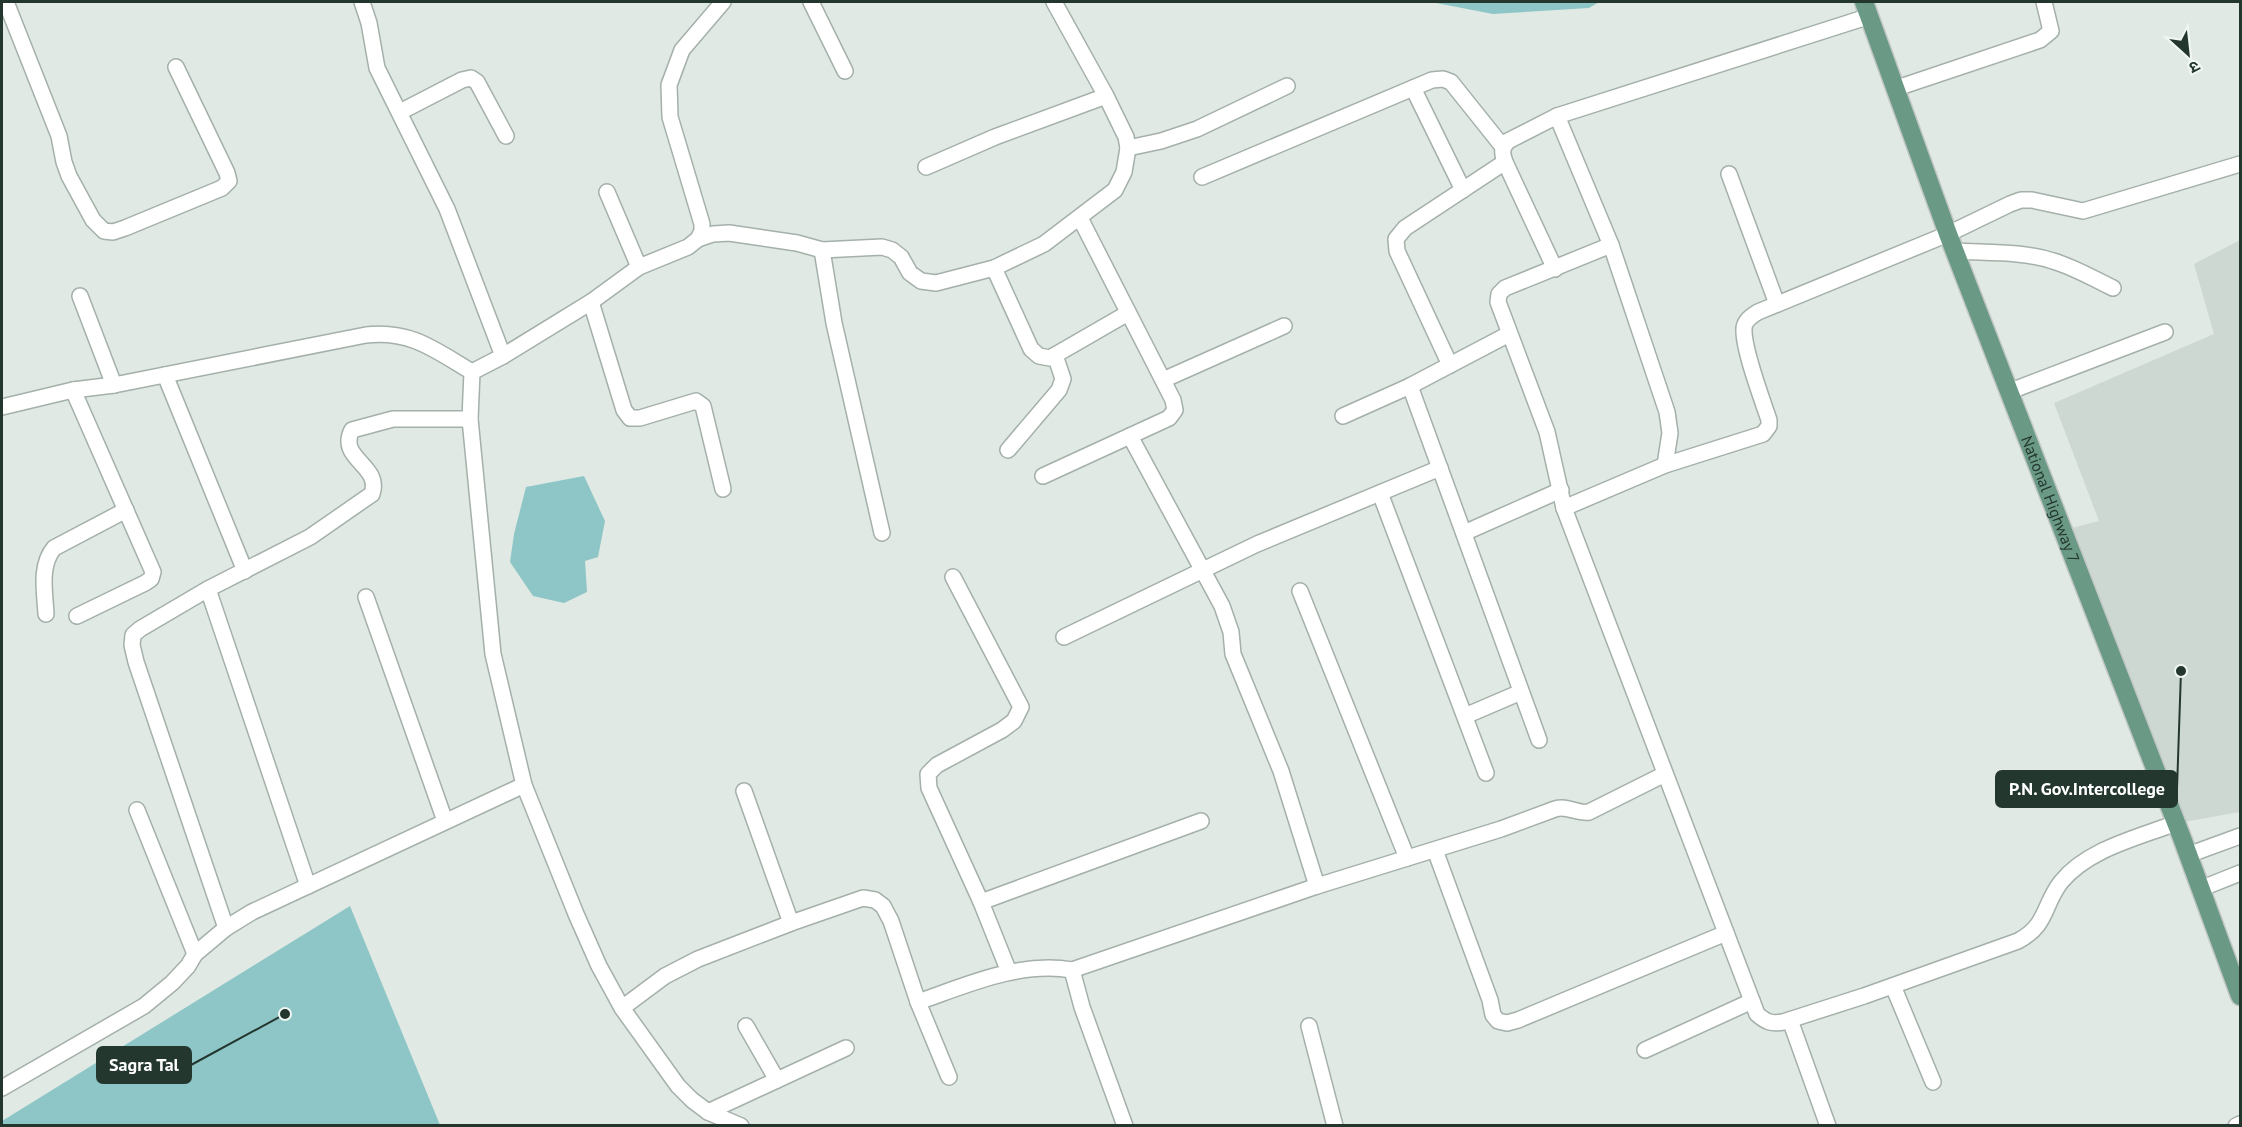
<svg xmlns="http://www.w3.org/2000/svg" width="2242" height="1127" viewBox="0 0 2242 1127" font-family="'PT Sans','Noto Sans Devanagari',sans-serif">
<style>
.built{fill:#ced8d2}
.water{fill:#8ec6c7}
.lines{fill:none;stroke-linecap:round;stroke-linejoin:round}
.minor-casing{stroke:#a4b0a9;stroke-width:18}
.primary-casing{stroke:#c1c7c5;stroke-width:21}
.minor{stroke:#fff;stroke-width:15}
.primary{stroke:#6a9986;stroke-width:18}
.labels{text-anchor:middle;stroke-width:4.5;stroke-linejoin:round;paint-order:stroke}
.street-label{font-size:16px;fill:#23372f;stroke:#f0f6f2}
.leader{fill:none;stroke:#23372f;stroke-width:2}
.callout-dot{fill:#23372f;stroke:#f0f6f2;stroke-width:2}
.callout{fill:#23372f;stroke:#23372f;stroke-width:2}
.callout-label{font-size:18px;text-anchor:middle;font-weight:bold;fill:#fff}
</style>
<rect width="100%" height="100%" fill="#e0e9e3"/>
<polygon class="built" points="2240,240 2240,812 2178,823 2068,529 2099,521 2054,403 2214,334 2194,264"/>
<g class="water">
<polygon points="1431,2 1599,2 1589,8 1493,14"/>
<polygon points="584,476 605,521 598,557 585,561 587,592 564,603 533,596 510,562 514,534 526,487"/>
<polygon points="350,906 440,1125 2,1125 2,1121"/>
</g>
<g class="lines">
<defs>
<g id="minor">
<polyline points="6,2 59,136 64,162 69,176 93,220 104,231 113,232 125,228 222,188 229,181 227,173 176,67"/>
<polyline points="362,2 369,23 377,68 447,209 503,356"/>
<polyline points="811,2 845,71"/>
<polyline points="1413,88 1463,190"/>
<polyline points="1897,88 2040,40 2051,31 2044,2"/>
<polyline points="400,112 462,80 471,78 477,82 506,136"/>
<polyline points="1557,116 1611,245 1667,412 1670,433 1665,465"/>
<polyline points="1128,148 1161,141 1197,129 1287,86"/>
<polyline points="926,167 995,137 1106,96"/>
<polyline points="1729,174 1777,304"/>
<polyline points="1202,177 1432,80 1443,79 1451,82 1503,147"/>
<polyline points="607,192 639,267"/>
<polyline points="698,239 713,234 729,233 797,243 822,250 882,247 892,250 901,257 910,273 921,281 936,283 994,268 1044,244 1115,190 1124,172 1128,148 1126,137 1106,96 1054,2"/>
<path d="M1611 245 1505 288 1499 294 1498 302 1547 432 1564 508 1757 1014C1766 1022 1771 1024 1783 1022L1864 996 2018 941C2048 925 2043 905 2061 882 2088 849 2137 838 2176 823"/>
<polyline points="822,250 834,323 882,533"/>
<path d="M1955 251C1988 253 2022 251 2053 261 2074 267 2094 279 2113 288"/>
<polyline points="994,268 1031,349 1039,356 1050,358 1128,313"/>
<path d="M1555 269 1505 162C1502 153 1501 149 1508 141L1557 116 1870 16"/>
<polyline points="80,296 114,385"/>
<polyline points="591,302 624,410 630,418 640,418 696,401 703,406 723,489"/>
<polyline points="1450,365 1397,251 1396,239 1405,228 1505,162"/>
<polyline points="472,372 503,356 591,302 639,267 688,247 698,239 702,231 702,224 670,117 669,85 682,50 723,2"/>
<polyline points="165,375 245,571"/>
<polyline points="1163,380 1284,326"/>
<polyline points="1410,386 1539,740"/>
<polyline points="73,390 153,572 151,579 145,583 77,616"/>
<polyline points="2008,392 2165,332"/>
<path d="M2 407 73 390 114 385 366 335C411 330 435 350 472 372L470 419 493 654 524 785 576 914 599 966 622 1008 678 1086 692 1100 708 1112 741 1126"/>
<polyline points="1343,416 1410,386 1509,334"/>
<polyline points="1130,436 1222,606 1231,632 1233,654 1281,771 1317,886"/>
<polyline points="1008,450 1059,390 1063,379 1055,355"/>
<polyline points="1043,476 1169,418 1175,410 1173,400 1080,218"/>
<polyline points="1380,493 1486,773"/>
<path d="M1564 508 1665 465 1763 434 1769 426V420C1762 399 1743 349 1744 329 1744 321 1751 316 1758 312L1948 234 2010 204 2021 200H2032L2083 211 2240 164"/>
<polyline points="1464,533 1561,490"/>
<polyline points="953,577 1021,707 1014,721 1002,730 937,765 928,774 929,788 981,902 1009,972"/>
<polyline points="208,589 308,886"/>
<polyline points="1300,591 1407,858"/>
<polyline points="366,597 445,821"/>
<path d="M46 614C45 593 39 566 54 548L126 510"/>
<polyline points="1064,637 1257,544 1440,468"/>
<polyline points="1465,716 1521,692"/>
<polyline points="744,791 791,923"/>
<polyline points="137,810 195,954"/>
<polyline points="1435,850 1490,1000 1493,1015 1498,1021 1507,1023 1518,1020 1726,933"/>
<polyline points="2188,855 2240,836"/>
<polyline points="2200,889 2240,873"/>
<polyline points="981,902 1201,821"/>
<path d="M226 928 136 662 132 645 133 635 140 629 208 589 310 537 372 494C382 465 337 459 352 430L393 419H470"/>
<polyline points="1893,986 1933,1082"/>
<path d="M918 1002C967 985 1019 961 1072 970"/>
<polyline points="622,1008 665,976 698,959 791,923 863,898 875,900 883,906 891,921 918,1002 949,1077"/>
<polyline points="1790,1020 1828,1126"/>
<polyline points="746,1026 777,1080"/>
<polyline points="1309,1026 1335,1126"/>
<polyline points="1645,1050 1752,1001"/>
<polyline points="2,1088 144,1006 172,983 188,966 195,954 226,928 252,912 524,785"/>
<polyline points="708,1112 846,1048"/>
<path d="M1125 1126 1082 1007 1072 970 1317 886 1501 829 1555 809C1567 805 1577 814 1589 812L1665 774"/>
<polyline points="2236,1126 2240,1124"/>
</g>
<g id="primary">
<path id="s1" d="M1864 2 1948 234 2182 838 2240 996"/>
</g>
</defs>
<use href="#minor" class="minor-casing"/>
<use href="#primary" class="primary-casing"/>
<use href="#minor" class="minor"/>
<use href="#primary" class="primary"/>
</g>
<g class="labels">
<g class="street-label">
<text dy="6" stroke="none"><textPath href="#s1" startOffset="531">National Highway 7</textPath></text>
</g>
</g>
<path class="leader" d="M2181 671L2177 789M285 1014L191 1065"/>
<g class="callout-dot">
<circle cx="2181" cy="671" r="6"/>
<circle cx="285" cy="1014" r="6"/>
</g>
<g class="callout">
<rect x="1996" y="771" width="181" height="36" rx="6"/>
<rect x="97" y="1047" width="94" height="36" rx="6"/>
</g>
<g class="callout-label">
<text x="2087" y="795">P.N. Gov.Intercollege</text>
<text x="144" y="1071">Sagra Tal</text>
</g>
<rect width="2242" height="1127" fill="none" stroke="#23372f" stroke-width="6"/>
<g transform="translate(2188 54) rotate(153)" stroke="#f0f6f2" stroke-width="4.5" paint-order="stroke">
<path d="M0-4.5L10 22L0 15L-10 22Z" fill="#23372f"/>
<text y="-9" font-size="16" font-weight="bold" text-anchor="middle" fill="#23372f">उ</text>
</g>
</svg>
